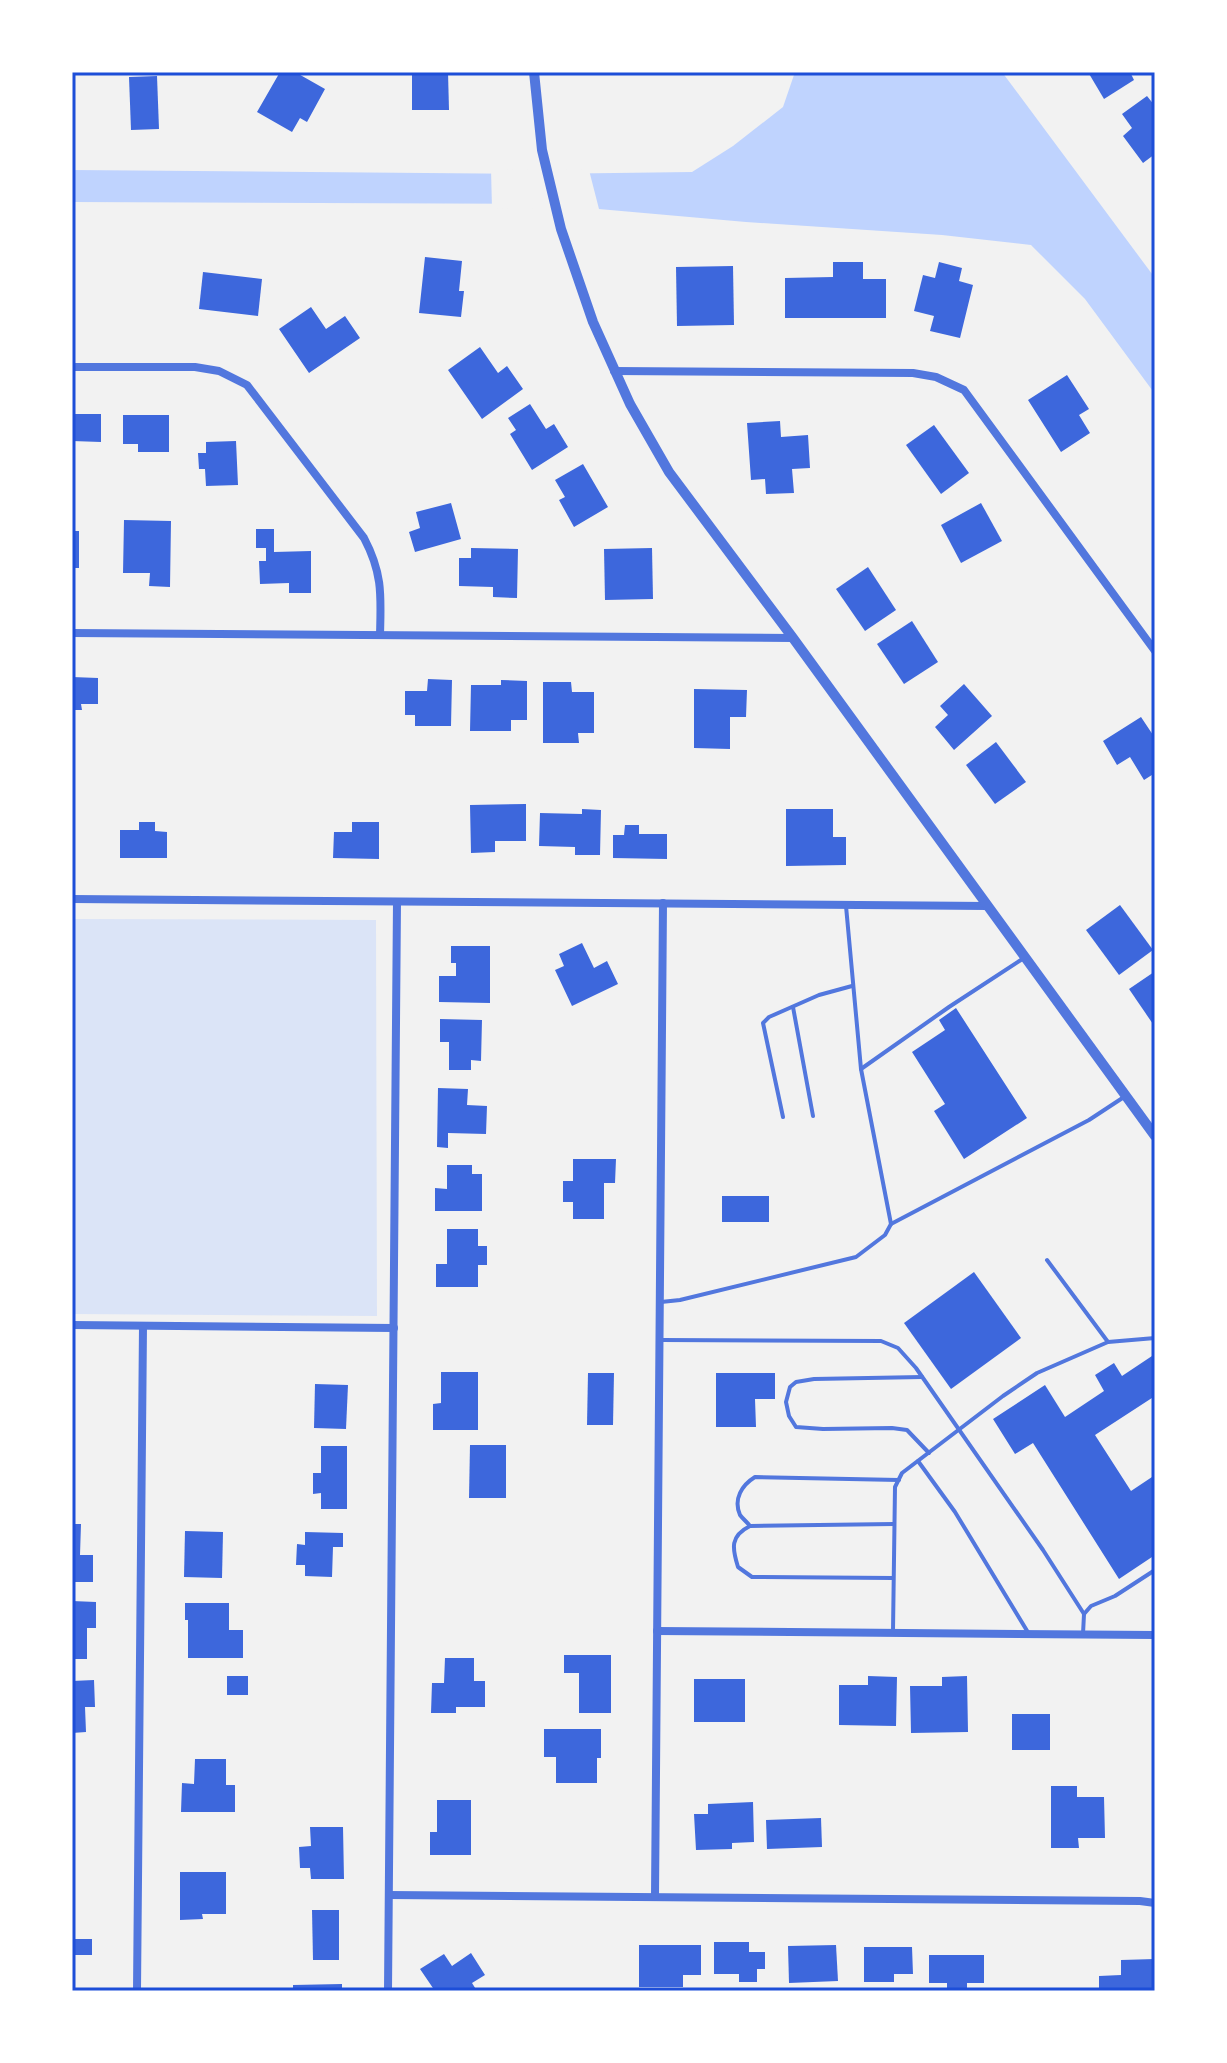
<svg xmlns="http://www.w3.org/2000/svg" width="1227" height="2063" viewBox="0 0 1227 2063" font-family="'Golos Text',sans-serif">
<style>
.green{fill:#dbe4f7}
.water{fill:#bfd3fe}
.pier{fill:#f2f2f2}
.building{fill:#3d67dc}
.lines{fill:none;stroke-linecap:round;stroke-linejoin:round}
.service{stroke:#5277de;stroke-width:4}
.minor{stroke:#5277de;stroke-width:8}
.tertiary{stroke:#5277de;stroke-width:10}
.neatline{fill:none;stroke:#1d4ed8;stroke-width:3}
</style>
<rect width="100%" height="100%" fill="#f2f2f2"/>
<polygon class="green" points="72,919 376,920 377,1316 72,1314"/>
<polygon class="water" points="795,72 1002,72 1155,278 1155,394 1085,299 1031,245 942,235 746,222 542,204 72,202 72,170 538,174 692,172 733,146 783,107"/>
<polygon class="pier" points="491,169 589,170 600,213 542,208 492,209"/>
<g class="building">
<polygon points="280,72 295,72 325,89 307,122 300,118 292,132 257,112"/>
<polygon points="412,72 448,72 449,110 412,110"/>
<polygon points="1088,72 1130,72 1134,80 1104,99"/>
<polygon points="157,76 159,129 131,130 129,77"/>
<polygon points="1147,96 1155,106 1155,154 1143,163 1123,136 1132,128 1122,114"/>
<polygon points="425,257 462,261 459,291 464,291 461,317 419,313"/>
<polygon points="833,262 863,262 863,279 886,279 886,318 785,318 785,278 833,277"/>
<polygon points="939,262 962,268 959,281 973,285 960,338 930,331 934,316 914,311 923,275 935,278"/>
<polygon points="733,266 734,325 677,326 676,267"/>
<polygon points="203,272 262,279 258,316 199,309"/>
<polygon points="311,307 326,329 345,316 360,338 309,373 279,329"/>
<polygon points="480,347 498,373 507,366 523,389 482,419 448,370"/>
<polygon points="1067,375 1089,409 1079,415 1090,433 1061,452 1028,400"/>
<polygon points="530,404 546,429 554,424 568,447 532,470 510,434 516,430 508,418"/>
<polygon points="72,414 101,414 101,442 72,441"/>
<polygon points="123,415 169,415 169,452 138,452 138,444 123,444"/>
<polygon points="780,421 781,437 808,435 810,468 792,469 794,493 766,494 765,479 751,480 747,423"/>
<polygon points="934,425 969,473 941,494 906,445"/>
<polygon points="236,441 238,485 206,486 205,469 199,469 198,453 206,453 206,442"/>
<polygon points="583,464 608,507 574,527 559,500 565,497 555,480"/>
<polygon points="451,503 461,539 415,552 409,532 420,528 416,512"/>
<polygon points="981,503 1002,541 961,563 941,525"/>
<polygon points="124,520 171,521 170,587 149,586 150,573 123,573"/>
<polygon points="256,529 274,529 274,552 311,551 311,593 289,593 289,583 260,584 259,561 266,561 266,548 256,548"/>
<rect x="72" y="531" width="7" height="37"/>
<polygon points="471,548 518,549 517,598 493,597 493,587 459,586 459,558 471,558"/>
<polygon points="652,548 653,599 605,600 604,549"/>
<polygon points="868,567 896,610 865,631 836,589"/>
<polygon points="912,621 938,662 904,684 877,644"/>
<polygon points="72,677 98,678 98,704 81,704 82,710 72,710"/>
<polygon points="428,679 452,680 451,726 415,726 415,715 405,715 405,691 427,691"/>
<polygon points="501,680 527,681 527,720 511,720 511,731 470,731 471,685 501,685"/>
<polygon points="543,682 571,682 572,692 594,692 594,733 578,733 579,743 543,743"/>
<polygon points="964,684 992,716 954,750 935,727 948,715 940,706"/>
<polygon points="694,689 747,690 746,717 730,717 730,749 694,748"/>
<polygon points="1141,717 1155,738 1155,773 1144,780 1130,757 1117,765 1103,741"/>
<polygon points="996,742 1026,782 995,804 966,765"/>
<polygon points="526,804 526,841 495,841 495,852 471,853 470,805"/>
<polygon points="582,809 601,810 600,855 575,855 575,847 539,846 540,813 582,814"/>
<polygon points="786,809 833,809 833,837 846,837 846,865 786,866"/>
<polygon points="139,822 155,822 155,831 167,832 167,858 120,858 120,830 139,830"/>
<polygon points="352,822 379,822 379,859 333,858 334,832 352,832"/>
<polygon points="625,825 639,825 639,834 667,834 667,859 613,858 613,835 624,835"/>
<polygon points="1120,905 1153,950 1119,975 1086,930"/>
<polygon points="582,943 594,968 607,961 618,984 572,1006 555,970 564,966 559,954"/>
<polygon points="451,946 490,946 490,1003 439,1002 439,976 456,976 456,963 451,963"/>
<polygon points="1154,972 1155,974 1155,1027 1129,989"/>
<polygon points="956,1008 1027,1118 964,1159 934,1111 945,1104 912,1052 945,1030 939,1020"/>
<polygon points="440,1019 482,1020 481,1061 471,1060 471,1070 449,1070 449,1042 440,1042"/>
<polygon points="438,1088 468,1089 467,1105 487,1106 486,1134 448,1133 448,1148 437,1147"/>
<polygon points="573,1159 616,1159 615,1183 604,1183 604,1219 573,1219 573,1202 563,1202 563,1181 573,1181"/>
<polygon points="447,1165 472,1165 472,1174 482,1174 482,1211 435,1211 435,1188 447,1189"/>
<rect x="722" y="1196" width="47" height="26"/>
<polygon points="447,1229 478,1229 478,1246 487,1246 487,1265 478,1265 478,1287 436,1287 436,1264 447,1264"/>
<polygon points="974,1272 1021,1338 951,1389 904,1323"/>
<polygon points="1155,1354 1155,1396 1095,1435 1131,1491 1155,1475 1155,1555 1119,1579 1033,1443 1015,1454 993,1419 1045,1385 1065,1417 1104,1391 1095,1375 1114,1363 1122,1376"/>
<polygon points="441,1372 478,1372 478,1430 433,1430 433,1404 441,1403"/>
<polygon points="588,1373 614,1373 613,1425 587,1425"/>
<polygon points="716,1373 775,1373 775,1399 755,1399 756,1427 716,1427"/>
<polygon points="315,1384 348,1385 346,1429 314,1428"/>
<polygon points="470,1445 506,1445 506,1498 469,1498"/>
<polygon points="321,1446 347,1446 347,1509 321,1509 321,1493 313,1494 313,1473 321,1473"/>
<polygon points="72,1524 81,1524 80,1555 93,1555 93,1582 72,1582"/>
<polygon points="185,1531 223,1532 222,1578 184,1577"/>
<polygon points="305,1532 343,1533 343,1547 333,1547 332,1577 305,1576 305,1565 296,1565 297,1544 305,1545"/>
<polygon points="72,1601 96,1602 96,1628 87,1628 87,1659 72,1659"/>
<polygon points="185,1603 229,1603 229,1630 243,1630 243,1658 188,1658 188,1620 185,1620"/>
<polygon points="564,1655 611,1655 611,1713 579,1713 579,1673 564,1673"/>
<polygon points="445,1658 474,1658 474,1681 485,1681 485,1707 456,1707 456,1713 431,1713 432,1683 444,1683"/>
<rect x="227" y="1676" width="21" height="19"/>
<polygon points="868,1676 897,1677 896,1726 839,1725 839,1685 868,1685"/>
<polygon points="967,1676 968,1732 911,1733 910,1686 942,1686 942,1677"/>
<rect x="694" y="1679" width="51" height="43"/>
<polygon points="94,1680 95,1707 85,1707 86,1732 72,1733 72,1681"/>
<rect x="1012" y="1714" width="38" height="36"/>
<polygon points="544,1729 601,1729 601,1758 597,1758 597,1783 556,1783 556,1757 544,1757"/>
<polygon points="195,1759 226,1759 226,1785 235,1785 235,1812 181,1812 182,1783 194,1784"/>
<polygon points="1051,1786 1077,1786 1077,1797 1104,1797 1105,1838 1078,1838 1079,1848 1051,1848"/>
<polygon points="437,1800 471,1800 471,1855 430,1855 430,1832 437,1832"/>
<polygon points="753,1802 754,1842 732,1843 732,1849 696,1850 694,1814 708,1814 708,1804"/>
<polygon points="821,1818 822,1847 767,1849 766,1820"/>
<polygon points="310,1827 343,1827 344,1879 311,1879 310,1868 300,1868 299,1847 311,1846"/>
<polygon points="180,1872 226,1872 226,1914 202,1914 203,1919 180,1920"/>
<polygon points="312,1910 339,1910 339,1960 313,1960"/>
<polygon points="72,1914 75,1914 75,1939 92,1939 92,1955 72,1955"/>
<polygon points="714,1942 749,1942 749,1952 765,1952 765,1969 757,1969 757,1982 739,1982 739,1974 714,1974"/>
<polygon points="639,1945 701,1945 701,1975 683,1975 683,1987 639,1987"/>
<polygon points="836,1945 838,1981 789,1983 788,1946"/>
<polygon points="864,1947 912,1947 913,1974 894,1974 894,1982 864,1982"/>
<polygon points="471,1953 485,1975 472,1983 477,1991 435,1991 420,1969 444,1954 452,1966"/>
<polygon points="929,1955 984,1955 984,1983 967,1983 967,1991 947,1991 947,1983 929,1983"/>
<polygon points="1155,1959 1155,1991 1099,1991 1099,1976 1121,1975 1121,1960"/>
<polygon points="342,1984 342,1991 293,1991 293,1985"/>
</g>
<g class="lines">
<g class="service">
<polyline points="846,906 861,1069 891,1224"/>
<polyline points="793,1007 813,1116"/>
<polyline points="861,1069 949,1007 1024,958"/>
<polyline points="783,1117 763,1023 769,1017 819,995 852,986"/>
<polyline points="1047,1260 1108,1342"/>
<polyline points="661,1302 680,1300 856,1257 885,1235 891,1224 1089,1120 1124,1097"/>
<polyline points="662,1340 881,1341 898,1348 916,1368 1043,1550 1084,1614 1083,1634"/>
<polyline points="922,1377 814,1379 796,1382 790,1387 786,1402 789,1416 796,1427 823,1429 892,1428 907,1430 929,1453"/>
<polyline points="918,1461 955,1512 1029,1634"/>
<path d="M750 1526C747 1522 743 1519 740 1515 733 1499 742 1485 755 1477L899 1480"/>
<path d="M893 1578 752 1577 738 1567C732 1548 730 1536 750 1526L894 1524"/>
<polyline points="1084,1614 1091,1606 1115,1596 1155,1570"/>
<polyline points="893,1631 895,1487 902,1473 1003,1396 1037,1373 1108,1342 1155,1338"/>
</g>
<g class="minor">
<path d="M72 367H195L219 371 247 385 364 538C383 574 381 596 380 635"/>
<polyline points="614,371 913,373 936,377 964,390 1155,651"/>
<polyline points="72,633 793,638"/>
<polyline points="72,899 988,906"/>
<polyline points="72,1325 394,1328"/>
<polyline points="657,1631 1155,1635"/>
<polyline points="389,1895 1140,1901 1155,1903"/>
<polyline points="655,1897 663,903"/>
<polyline points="137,1991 143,1326"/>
<polyline points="388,1991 397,902"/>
</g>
<polyline class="tertiary" points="534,72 542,150 561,229 593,322 630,404 669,472 793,638 1155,1136"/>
</g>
<rect width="1227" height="2063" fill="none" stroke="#ffffff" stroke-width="148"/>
<rect x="74" y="74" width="1079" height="1915" class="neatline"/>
</svg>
